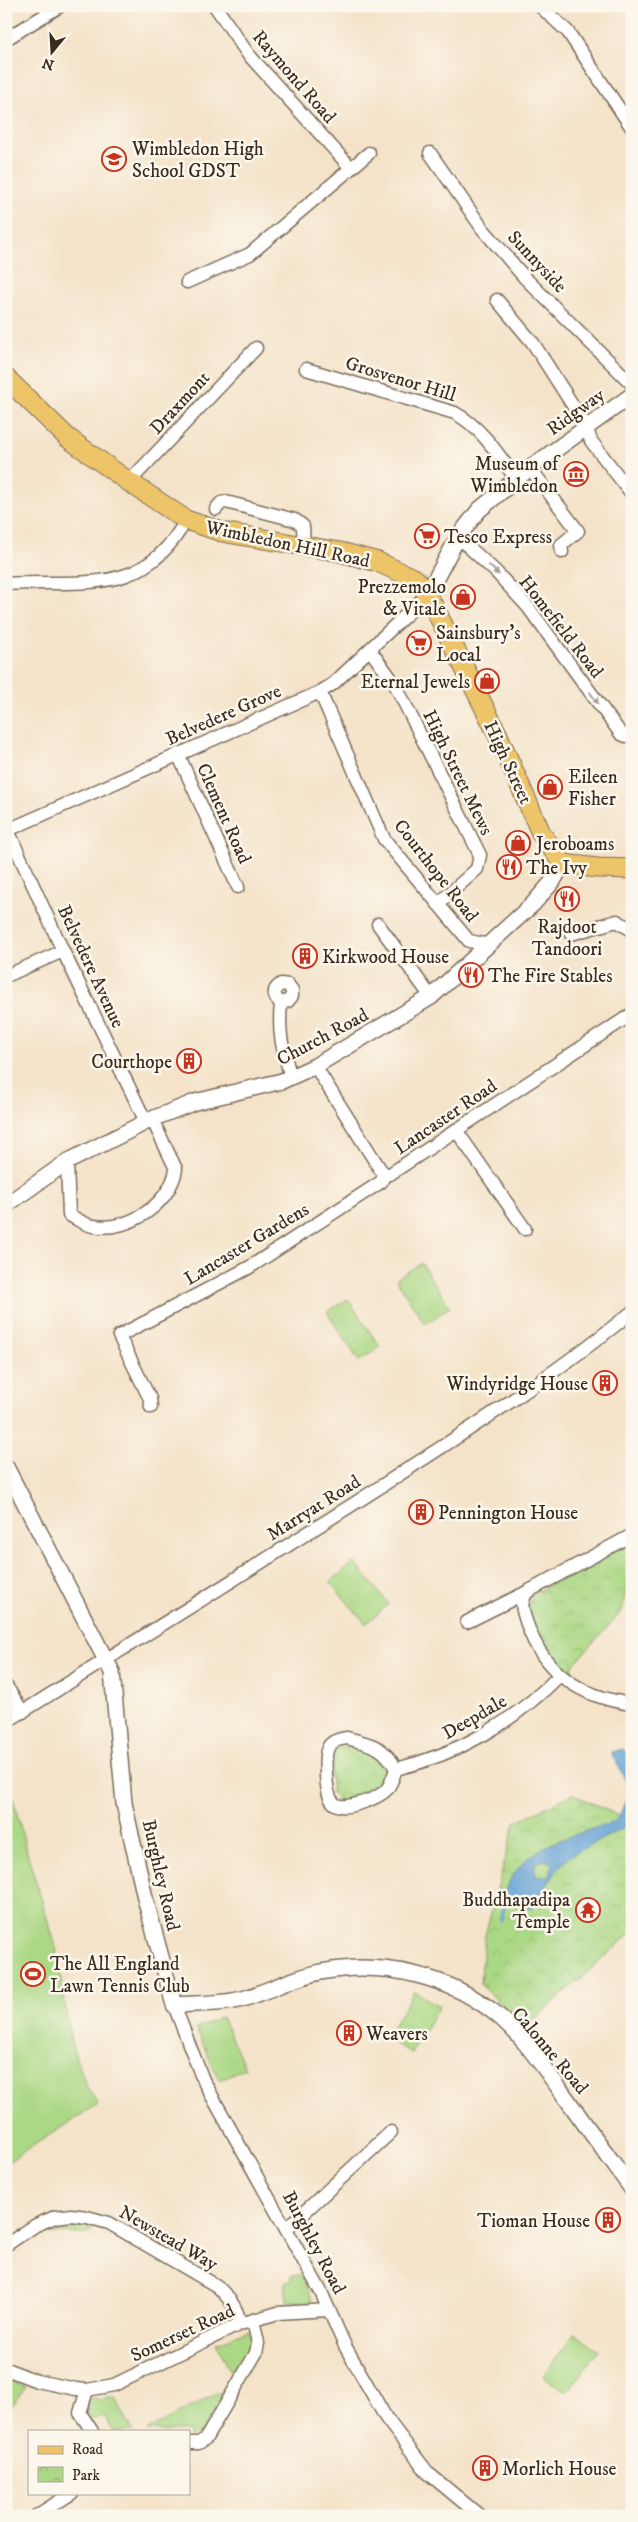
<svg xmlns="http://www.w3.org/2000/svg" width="638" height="2522" viewBox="0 0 638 2522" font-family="'IM FELL DW Pica',serif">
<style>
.grass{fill:#abd885;stroke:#738152}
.park{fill:url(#park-crowns);stroke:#738152}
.water{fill:#64a1d5;stroke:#50667a;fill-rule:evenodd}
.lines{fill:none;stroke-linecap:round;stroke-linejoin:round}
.stream{stroke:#64a1d5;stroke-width:3}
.minor-casing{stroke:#7c6b5a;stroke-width:15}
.tertiary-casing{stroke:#7c6b5a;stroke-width:18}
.primary-casing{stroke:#7c6b5a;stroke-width:21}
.minor{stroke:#fff;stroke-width:12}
.tertiary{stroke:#fff;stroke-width:15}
.primary{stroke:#eec469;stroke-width:19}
.oneway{fill:#a79f9a}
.labels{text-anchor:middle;stroke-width:5;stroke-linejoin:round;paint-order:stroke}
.street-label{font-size:19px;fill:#3b2a1e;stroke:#fbf7ec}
.poi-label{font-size:19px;fill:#3b2a1e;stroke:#fbf7ec;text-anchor:start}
</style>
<defs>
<pattern id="park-crowns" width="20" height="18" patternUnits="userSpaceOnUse" patternTransform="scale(1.25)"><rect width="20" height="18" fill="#abd885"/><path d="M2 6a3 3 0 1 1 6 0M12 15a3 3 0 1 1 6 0" fill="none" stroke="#94ba72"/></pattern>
</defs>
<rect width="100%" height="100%" fill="#fbf7ec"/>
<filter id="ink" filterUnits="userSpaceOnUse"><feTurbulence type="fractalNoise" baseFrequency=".02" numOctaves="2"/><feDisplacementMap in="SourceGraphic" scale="10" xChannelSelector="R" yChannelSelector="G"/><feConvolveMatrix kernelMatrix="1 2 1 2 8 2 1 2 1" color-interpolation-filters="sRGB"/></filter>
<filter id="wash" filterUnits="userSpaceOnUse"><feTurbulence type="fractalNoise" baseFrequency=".0096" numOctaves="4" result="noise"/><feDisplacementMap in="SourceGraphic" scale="20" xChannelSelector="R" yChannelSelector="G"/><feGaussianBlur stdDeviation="1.12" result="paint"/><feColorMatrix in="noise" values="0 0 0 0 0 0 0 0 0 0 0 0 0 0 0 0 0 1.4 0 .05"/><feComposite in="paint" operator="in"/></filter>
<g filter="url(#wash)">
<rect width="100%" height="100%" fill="#f4e3c9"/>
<g class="grass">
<polygon points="421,1263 450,1307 425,1324 396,1279"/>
<polygon points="348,1299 380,1347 359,1361 327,1312"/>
<polygon points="354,1562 389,1604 366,1624 330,1582"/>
<polygon points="6,1771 28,1856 56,1947 71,2043 87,2088 98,2104 6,2163"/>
<polygon points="414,1991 439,2006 411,2053 386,2038"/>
<polygon points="222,2017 245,2068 219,2080 196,2029"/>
<polygon points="86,2222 92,2223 93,2229 86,2234 48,2233 45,2231 47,2227 66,2223"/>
<polygon points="301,2275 313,2300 310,2302 287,2301 285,2282 291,2281 291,2276"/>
<polygon points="249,2330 252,2347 234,2378 216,2343"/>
<polygon points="574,2333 598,2350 567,2392 543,2376"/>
<polygon points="6,2379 25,2387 6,2414"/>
<polygon points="226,2388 227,2390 202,2432 189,2437 189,2431 147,2431"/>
<polygon points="114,2396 133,2431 113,2431 104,2415 92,2420 87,2413 90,2398 102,2400"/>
</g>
<g class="park">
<path d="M632 1541V1564L622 1611 574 1664 571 1672 576 1681C554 1663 520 1627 531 1595Z"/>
<path d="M349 1744C378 1752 398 1757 381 1791L347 1804 339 1801 332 1793C331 1774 323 1747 349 1744Z"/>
<polygon points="573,1794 632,1822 632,1932 526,2027 480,1984 485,1935 515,1822"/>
</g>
<path class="water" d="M623 1749 632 1758V1822C614 1835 593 1842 574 1854 556 1865 544 1892 532 1909L502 1898C521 1842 569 1839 618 1820L630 1789 611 1752ZM542 1860 548 1861 552 1865 550 1876 538 1877 535 1873V1863Z"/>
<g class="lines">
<polyline class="stream" points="501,1920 507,1898"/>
</g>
</g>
<g filter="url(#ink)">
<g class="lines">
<defs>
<g id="minor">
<polyline points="215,6 248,54 351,168"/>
<polyline points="540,6 568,32 632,128"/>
<polyline points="6,39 60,6"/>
<polyline points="430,153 482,228 525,278 632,384"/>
<polyline points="187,282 250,254 369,153"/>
<polyline points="497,300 533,343 586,426 591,441 632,494"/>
<path d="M306 369 455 413C482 428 498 454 516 479"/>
<polyline points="530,468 578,531 561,545 562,552"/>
<polyline points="129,482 256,348"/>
<polyline points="216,509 221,503 226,502 295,520 303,526 304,546"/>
<polyline points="458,537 496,572 528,607 621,734 626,736 632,731"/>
<path d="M6 584C81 579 143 599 186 520"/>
<polyline points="370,650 395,684 480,855 477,869 438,904"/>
<polyline points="320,692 384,839 469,941 490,945"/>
<polyline points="178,754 238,887"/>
<polyline points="6,826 63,951 146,1122"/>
<polyline points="8,830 320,692 333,684 427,595"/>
<polyline points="378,924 431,997"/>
<polyline points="571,934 617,921 632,930"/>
<polyline points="6,976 63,951"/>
<path d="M281 1003C273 997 272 990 281 984L288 985 292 990V996L288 1001 281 1003C278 1033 282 1048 291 1077"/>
<polyline points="315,1066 380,1169 385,1174 390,1174 632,1014"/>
<polyline points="456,1130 525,1229"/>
<path d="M67 1162 69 1215C77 1219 85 1225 94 1226 129 1232 171 1203 176 1169L152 1119"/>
<polyline points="151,1407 150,1399 119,1336 250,1267 381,1182 385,1174"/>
<path d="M632 1535 527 1592C519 1604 523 1611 527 1624 544 1674 581 1697 632 1704"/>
<polyline points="467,1622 527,1592"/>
<polyline points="6,1686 23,1712"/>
<path d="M6 1722C123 1649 239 1577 355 1503 450 1442 544 1383 632 1312"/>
<path d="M347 1738C372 1745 383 1745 396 1769 389 1790 387 1793 367 1801 337 1811 328 1809 326 1775 326 1767 324 1756 328 1748 331 1741 339 1739 347 1738Z"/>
<path d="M396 1769C461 1753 512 1723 559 1676"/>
<polyline points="174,2005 203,2080 321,2292 345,2346 386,2418 428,2473 480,2516"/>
<polyline points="286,2229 391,2132"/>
<path d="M6 2245 36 2225 55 2217 71 2215 87 2217 109 2223 217 2286C228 2297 238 2308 240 2324"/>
<polyline points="6,2369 37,2381 76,2389 87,2390 114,2385 240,2324 278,2313 328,2310"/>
<polyline points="87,2390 80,2413 92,2431"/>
<polyline points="189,2443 199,2443 206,2438 256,2353 258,2343 253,2320"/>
<polyline points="36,2516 72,2493"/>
</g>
<g id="tertiary">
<polyline points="427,595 458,537 479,510 530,468 632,395"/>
<polyline points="6,1205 67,1162 152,1119 195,1102 282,1081 315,1066 431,997 533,904 553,881 563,864"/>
<path d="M6 1467 112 1672 124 1803 145 1898 174 2005C197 2003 224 2005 246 1998 271 1990 294 1977 321 1972 384 1960 452 1976 501 2018 524 2038 541 2064 559 2088 583 2122 608 2156 632 2189"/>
</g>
<polyline id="primary" points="6,378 68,438 129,482 186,520 222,532 340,552 378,562 415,579 423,587 438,615 497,733 541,833 563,864 598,868 632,869"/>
</defs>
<use href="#minor" class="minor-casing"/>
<use href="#tertiary" class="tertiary-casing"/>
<use href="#primary" class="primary-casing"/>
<use href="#minor" class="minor"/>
<use href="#tertiary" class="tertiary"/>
<use href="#primary" class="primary"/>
</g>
<defs><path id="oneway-solid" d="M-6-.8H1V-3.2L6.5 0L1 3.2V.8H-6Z" transform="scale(1.25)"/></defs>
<g class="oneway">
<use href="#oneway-solid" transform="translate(494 570) rotate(44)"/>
<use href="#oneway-solid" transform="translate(594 698) rotate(54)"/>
</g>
</g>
<defs>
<symbol id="school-ring" viewBox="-11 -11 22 22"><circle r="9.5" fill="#fbf7ec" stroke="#c8321e" stroke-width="1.5"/><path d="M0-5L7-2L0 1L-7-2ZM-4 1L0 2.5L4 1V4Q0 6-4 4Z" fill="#c8321e"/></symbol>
<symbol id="museum-ring" viewBox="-11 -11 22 22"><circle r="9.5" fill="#fbf7ec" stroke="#c8321e" stroke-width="1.5"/><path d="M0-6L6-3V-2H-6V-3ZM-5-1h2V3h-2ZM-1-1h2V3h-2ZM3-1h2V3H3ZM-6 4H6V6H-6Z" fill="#c8321e"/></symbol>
<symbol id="supermarket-ring" viewBox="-11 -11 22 22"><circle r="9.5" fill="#fbf7ec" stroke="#c8321e" stroke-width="1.5"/><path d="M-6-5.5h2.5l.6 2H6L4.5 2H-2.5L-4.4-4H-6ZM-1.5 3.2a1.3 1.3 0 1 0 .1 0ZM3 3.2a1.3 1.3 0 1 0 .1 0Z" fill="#c8321e"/></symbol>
<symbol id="shop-ring" viewBox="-11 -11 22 22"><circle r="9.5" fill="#fbf7ec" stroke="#c8321e" stroke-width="1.5"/><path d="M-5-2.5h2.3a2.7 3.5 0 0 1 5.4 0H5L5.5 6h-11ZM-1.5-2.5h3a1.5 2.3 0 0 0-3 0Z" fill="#c8321e"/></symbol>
<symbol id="restaurant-ring" viewBox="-11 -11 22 22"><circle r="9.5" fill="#fbf7ec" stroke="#c8321e" stroke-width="1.5"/><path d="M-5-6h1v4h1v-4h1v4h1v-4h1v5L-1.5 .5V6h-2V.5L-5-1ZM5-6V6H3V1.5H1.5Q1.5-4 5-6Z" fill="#c8321e"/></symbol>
<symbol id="building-ring" viewBox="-11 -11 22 22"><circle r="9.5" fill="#fbf7ec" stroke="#c8321e" stroke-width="1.5"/><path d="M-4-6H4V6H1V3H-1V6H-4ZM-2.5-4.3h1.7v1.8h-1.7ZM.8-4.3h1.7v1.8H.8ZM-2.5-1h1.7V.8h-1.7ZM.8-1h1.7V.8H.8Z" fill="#c8321e"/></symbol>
<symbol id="temple-ring" viewBox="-11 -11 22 22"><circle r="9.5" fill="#fbf7ec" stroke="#c8321e" stroke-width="1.5"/><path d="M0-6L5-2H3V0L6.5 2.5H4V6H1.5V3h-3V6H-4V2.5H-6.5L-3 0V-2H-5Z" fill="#c8321e"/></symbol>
<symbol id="stadium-ring" viewBox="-11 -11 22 22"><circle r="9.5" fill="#fbf7ec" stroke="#c8321e" stroke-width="1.5"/><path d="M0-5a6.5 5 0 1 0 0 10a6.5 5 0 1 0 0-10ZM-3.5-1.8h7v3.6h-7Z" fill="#c8321e"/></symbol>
</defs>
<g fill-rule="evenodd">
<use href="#school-ring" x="100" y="145" width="28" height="28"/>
<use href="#museum-ring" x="562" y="460" width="28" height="28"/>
<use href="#supermarket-ring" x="413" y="522" width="28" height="28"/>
<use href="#shop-ring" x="449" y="583" width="28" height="28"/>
<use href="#supermarket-ring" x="405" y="629" width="28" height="28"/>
<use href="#shop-ring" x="473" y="667" width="28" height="28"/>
<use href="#shop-ring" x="536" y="773" width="28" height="28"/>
<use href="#shop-ring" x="504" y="829" width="28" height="28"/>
<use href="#restaurant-ring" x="495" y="853" width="28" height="28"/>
<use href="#restaurant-ring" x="553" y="885" width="28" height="28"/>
<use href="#building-ring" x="291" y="942" width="28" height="28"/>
<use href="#restaurant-ring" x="457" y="961" width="28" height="28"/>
<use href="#building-ring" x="175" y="1047" width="28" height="28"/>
<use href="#building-ring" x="591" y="1369" width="28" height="28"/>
<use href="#building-ring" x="407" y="1498" width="28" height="28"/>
<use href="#temple-ring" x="574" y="1896" width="28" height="28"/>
<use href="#stadium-ring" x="19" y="1960" width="28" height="28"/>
<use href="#building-ring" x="335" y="2019" width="28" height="28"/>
<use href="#building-ring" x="594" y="2206" width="28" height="28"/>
<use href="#building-ring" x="471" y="2454" width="28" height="28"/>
</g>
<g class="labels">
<g class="street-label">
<text transform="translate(295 76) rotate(49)" y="7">Raymond Road</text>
<text transform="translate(538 261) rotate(47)" y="7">Sunnyside</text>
<text transform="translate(401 378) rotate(17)" y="7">Grosvenor Hill</text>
<text transform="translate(179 402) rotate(-47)" y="7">Draxmont</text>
<text transform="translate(575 411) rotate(-36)" y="7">Ridgway</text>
<text transform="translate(288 543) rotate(12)" y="7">Wimbledon Hill Road</text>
<text transform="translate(562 626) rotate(52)" y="7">Homefield Road</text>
<text transform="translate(223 714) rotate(-24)" y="7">Belvedere Grove</text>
<text transform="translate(509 762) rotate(65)" y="7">High Street</text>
<text transform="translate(459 772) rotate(64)" y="7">High Street Mews</text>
<text transform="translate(225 813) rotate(66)" y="7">Clement Road</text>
<text transform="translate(437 870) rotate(52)" y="7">Courthope Road</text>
<text transform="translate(92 966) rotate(65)" y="7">Belvedere Avenue</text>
<text transform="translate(322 1036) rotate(-28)" y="7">Church Road</text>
<text transform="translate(445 1116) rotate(-34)" y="7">Lancaster Road</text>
<text transform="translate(246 1243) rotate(-31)" y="7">Lancaster Gardens</text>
<text transform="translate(313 1507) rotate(-32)" y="7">Marryat Road</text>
<text transform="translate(474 1716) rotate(-30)" y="7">Deepdale</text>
<text transform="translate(162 1875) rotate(77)" y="7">Burghley Road</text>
<text transform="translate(551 2050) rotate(50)" y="7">Calonne Road</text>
<text transform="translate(169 2237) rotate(30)" y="7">Newstead Way</text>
<text transform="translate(315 2242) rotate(62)" y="7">Burghley Road</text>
<text transform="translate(182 2332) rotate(-25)" y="7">Somerset Road</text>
</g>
<g class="poi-label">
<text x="132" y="155">Wimbledon High<tspan x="132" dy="22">School GDST</tspan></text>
<text x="558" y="470" text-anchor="end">Museum of<tspan x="558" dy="22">Wimbledon</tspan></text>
<text x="444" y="543">Tesco Express</text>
<text x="446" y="593" text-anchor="end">Prezzemolo<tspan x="446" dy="22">&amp; Vitale</tspan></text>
<text x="436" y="639">Sainsbury's<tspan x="436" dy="22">Local</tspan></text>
<text x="470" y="688" text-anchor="end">Eternal Jewels</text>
<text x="568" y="783">Eileen<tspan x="568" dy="22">Fisher</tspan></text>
<text x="536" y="850">Jeroboams</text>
<text x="526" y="874">The Ivy</text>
<text x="567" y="933" text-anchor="middle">Rajdoot<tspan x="567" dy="22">Tandoori</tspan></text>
<text x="322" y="963">Kirkwood House</text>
<text x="488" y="982">The Fire Stables</text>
<text x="172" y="1068" text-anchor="end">Courthope</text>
<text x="588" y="1390" text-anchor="end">Windyridge House</text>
<text x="438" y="1519">Pennington House</text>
<text x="570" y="1906" text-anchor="end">Buddhapadipa<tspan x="570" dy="22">Temple</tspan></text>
<text x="50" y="1970">The All England<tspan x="50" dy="22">Lawn Tennis Club</tspan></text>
<text x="366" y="2040">Weavers</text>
<text x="590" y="2227" text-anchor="end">Tioman House</text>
<text x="502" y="2475">Morlich House</text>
</g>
</g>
<rect width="638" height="2522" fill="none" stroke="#fbf7ec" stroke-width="25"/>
<rect x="28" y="2430" width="162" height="65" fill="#fbf7ec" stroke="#aea59a"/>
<rect x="38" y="2446" width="25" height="8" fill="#eec469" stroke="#aea59a"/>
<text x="72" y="2454" font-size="15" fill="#3b2a1e">Road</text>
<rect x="38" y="2467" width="25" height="15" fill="url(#park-crowns)" stroke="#aea59a"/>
<text x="72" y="2480" font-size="15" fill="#3b2a1e">Park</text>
<g transform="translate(52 52) rotate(198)" stroke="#fbf7ec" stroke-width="4" paint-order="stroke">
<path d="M0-4L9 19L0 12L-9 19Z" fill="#3b2a1e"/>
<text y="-8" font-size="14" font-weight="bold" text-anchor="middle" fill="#3b2a1e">N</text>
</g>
</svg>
